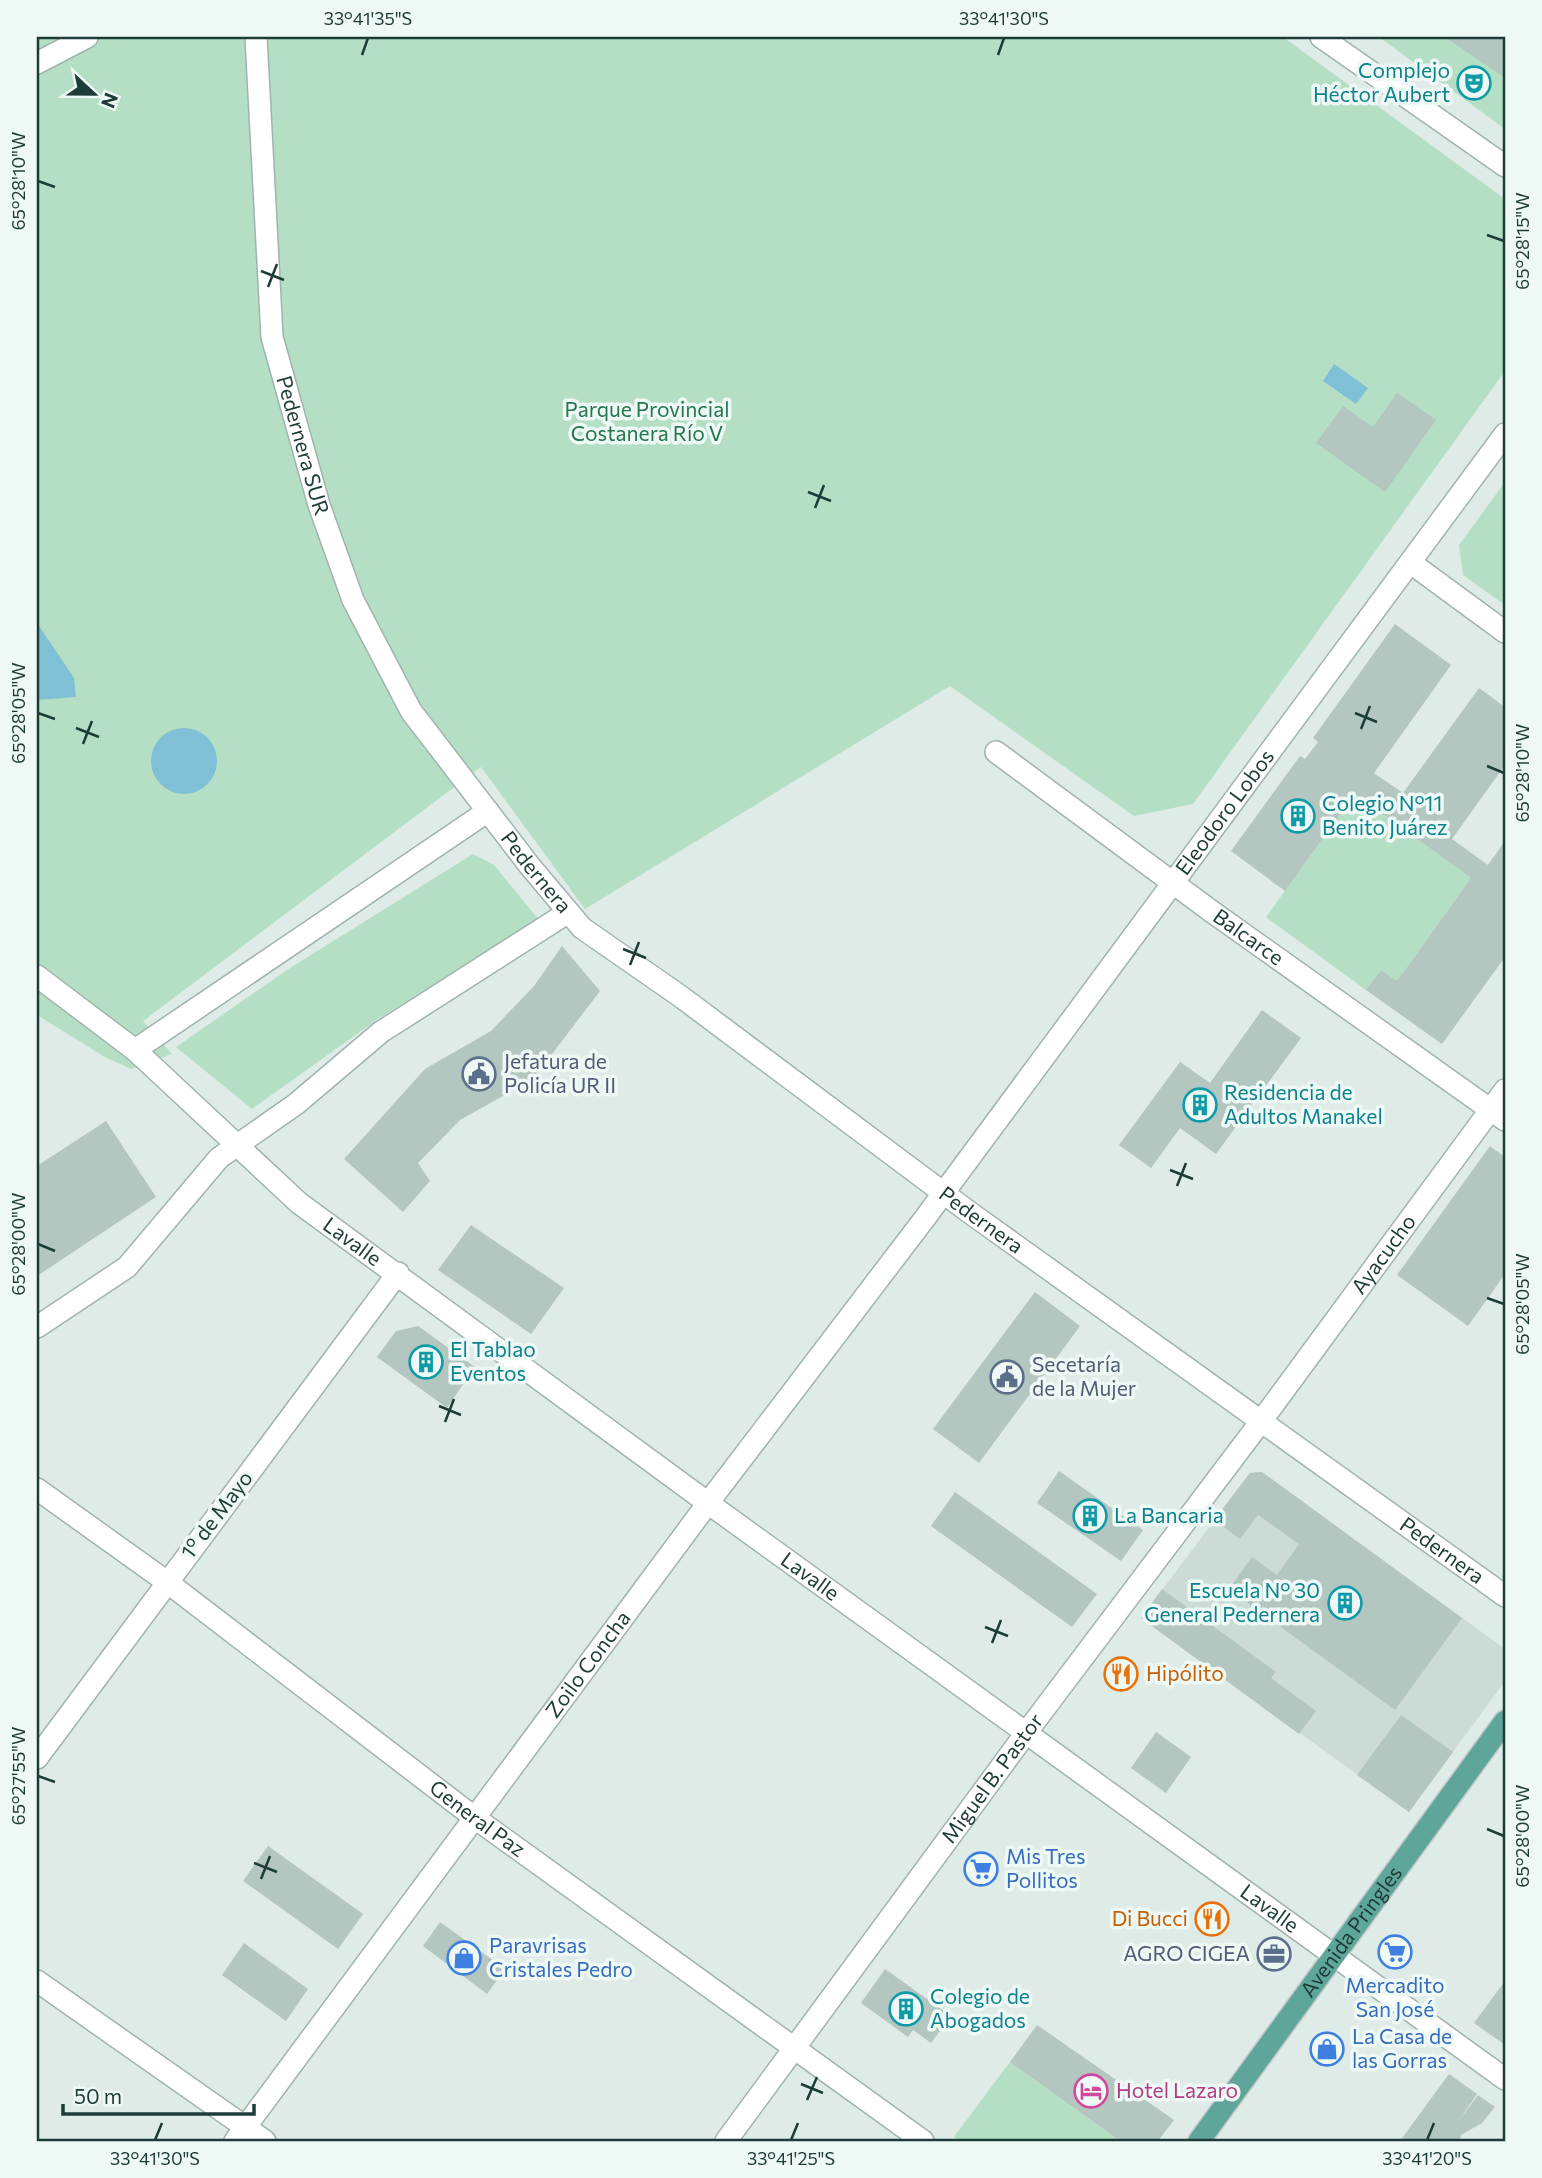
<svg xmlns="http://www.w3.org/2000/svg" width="1542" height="2178" viewBox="0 0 1542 2178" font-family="Commissioner,sans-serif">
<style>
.built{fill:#ccdbd6}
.green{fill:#b4dfc4}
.water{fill:#80c0d6}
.building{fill:#b3c6c0}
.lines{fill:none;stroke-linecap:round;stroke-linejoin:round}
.minor-casing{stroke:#a1b3af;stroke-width:24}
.major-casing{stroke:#c0c8c7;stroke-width:24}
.minor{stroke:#fff;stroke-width:21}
.major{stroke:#5ea59a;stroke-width:21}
.ticks{fill:none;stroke:#1e3c37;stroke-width:2.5}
.labels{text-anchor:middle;stroke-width:7;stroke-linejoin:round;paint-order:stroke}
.culture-label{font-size:21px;fill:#0d838f;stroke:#eef8f4;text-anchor:start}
.park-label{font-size:21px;fill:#24774d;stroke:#eef8f4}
.street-label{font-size:21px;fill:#1e3c37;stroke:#eef8f4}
.service-label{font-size:21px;fill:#4e5e75;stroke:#eef8f4;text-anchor:start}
.food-label{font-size:21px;fill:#c56008;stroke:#eef8f4;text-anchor:start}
.shop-label{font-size:21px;fill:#366cbe;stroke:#eef8f4;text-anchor:start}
.hotel-label{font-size:21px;fill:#b23c85;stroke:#eef8f4;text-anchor:start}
.neatline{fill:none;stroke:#1e3c37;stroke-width:2.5}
.ticks-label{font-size:18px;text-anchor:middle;fill:#1e3c37}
</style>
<rect width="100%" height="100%" fill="#deebe7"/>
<polygon class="built" points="1262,1472 1505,1649 1505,1681 1409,1812 1141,1618 1250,1473"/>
<g class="green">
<polygon points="37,37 1283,37 1505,199 1505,371 1193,804 1134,816 950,686 585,909 481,767 143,1021 172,1054 131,1069 105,1057 37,1015"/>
<polygon points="1379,37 1505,37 1505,129"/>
<polygon points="1505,482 1505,605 1463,575 1459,545"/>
<polygon points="1355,794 1471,878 1397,981 1381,970 1366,990 1266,917"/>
<polygon points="473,854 494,865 539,920 378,1019 252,1109 176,1047 290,968"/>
<polygon points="1010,2062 1120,2141 960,2141 954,2137"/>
</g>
<g class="water">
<polygon points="1334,364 1368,388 1356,404 1323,381"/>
<polygon points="37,623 74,678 76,697 37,700"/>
<circle cx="184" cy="761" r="33"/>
</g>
<g class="building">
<polygon points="1445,37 1505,37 1505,78"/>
<polygon points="1397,393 1436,420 1385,492 1316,443 1343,406 1373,427"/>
<polygon points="1395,624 1451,665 1374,773 1403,793 1479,688 1505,707 1505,765 1452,839 1488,865 1505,841 1505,957 1442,1044 1366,990 1381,970 1397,981 1471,878 1355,794 1285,891 1231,851 1300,756 1305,759 1318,742 1313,738"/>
<polygon points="562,946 600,991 533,1079 460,1120 418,1163 430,1181 403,1212 344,1159 425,1069 491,1031 534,986"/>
<polygon points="1262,1010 1301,1038 1216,1154 1180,1128 1151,1168 1119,1145 1180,1062 1210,1083"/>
<polygon points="106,1121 156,1197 37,1276 37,1166"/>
<polygon points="1490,1146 1505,1157 1505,1274 1468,1326 1397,1275"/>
<polygon points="471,1225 564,1288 531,1334 438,1270"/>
<polygon points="1035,1292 1080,1326 979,1463 933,1429"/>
<polygon points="418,1326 475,1367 447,1408 377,1357 396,1331"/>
<polygon points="1059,1471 1143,1530 1121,1561 1037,1503"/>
<polygon points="1262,1472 1462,1618 1395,1710 1229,1589 1252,1557 1277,1575 1299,1544 1258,1515 1240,1539 1214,1520 1250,1473"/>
<polygon points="955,1492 1097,1594 1072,1627 931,1526"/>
<polygon points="1162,1589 1276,1672 1271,1678 1316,1711 1299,1734 1141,1618"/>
<polygon points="1401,1715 1453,1752 1409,1812 1357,1775"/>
<polygon points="1156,1732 1191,1757 1166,1793 1131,1768"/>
<polygon points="268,1846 363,1914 338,1949 243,1881"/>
<polygon points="440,1922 505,1969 487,1994 423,1946"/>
<polygon points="244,1943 308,1989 286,2021 222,1975"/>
<polygon points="885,1969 951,2016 931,2043 913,2030 908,2037 861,2003"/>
<polygon points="1505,1981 1505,2045 1474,2023"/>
<polygon points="1037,2025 1174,2120 1158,2141 1120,2141 1010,2062"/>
<polygon points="1449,2074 1477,2094 1457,2123 1478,2095 1495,2107 1482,2123 1461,2135 1459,2141 1400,2141"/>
</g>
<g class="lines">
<defs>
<g id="minor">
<path id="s1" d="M256 37 272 337 319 505 353 600 411 711 529 865 582 928 680 996 969 1212 1505 1596"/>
<polyline points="1321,37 1505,166"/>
<polyline points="37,63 87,37"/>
<polyline points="1411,563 1505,632"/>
<path id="s2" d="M996 752 1211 911 1505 1120"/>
<path id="s3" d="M37 976 135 1050 299 1203 708 1503 1505 2079"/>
<polyline points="135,1050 488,811"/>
<polyline points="37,1327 127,1267 219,1158 296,1104 381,1032 567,913"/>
<path id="s4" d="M37 1489 167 1582 475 1818 923 2141"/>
<polyline points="37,1758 398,1273"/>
<polyline points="37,1981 265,2141"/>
<path id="s5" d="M235 2141 708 1503 925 1218 1505 434"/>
<path id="s6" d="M726 2141 1026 1733 1262 1420 1505 1090"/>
</g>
<g id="major">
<path id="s7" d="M1199 2141 1505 1721"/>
</g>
</defs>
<use href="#minor" class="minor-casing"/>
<use href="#major" class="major-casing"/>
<use href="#minor" class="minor"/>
<use href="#major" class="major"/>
</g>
<path class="ticks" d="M362 55 368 38M998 55 1004 38M38 181 55 187M1487 235 1504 241M261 271 284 280M268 287 277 264M808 492 831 501M815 508 824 485M38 713 55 719M1355 713 1377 722M76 728 99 737M1361 729 1370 706M83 744 92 721M1487 766 1504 773M623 949 646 958M630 965 639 942M1170 1170 1193 1179M1177 1186 1186 1163M38 1244 55 1251M1487 1298 1504 1304M439 1406 461 1415M445 1422 454 1399M985 1627 1008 1636M992 1643 1001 1620M38 1776 55 1782M1487 1829 1504 1836M254 1863 277 1872M261 1879 270 1856M801 2084 823 2093M807 2100 817 2077M155 2140 162 2123M791 2140 798 2123M1427 2140 1434 2123"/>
<defs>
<symbol id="theatre-ring" viewBox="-11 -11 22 22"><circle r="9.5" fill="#eef8f4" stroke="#0f9aa8" stroke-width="1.5"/><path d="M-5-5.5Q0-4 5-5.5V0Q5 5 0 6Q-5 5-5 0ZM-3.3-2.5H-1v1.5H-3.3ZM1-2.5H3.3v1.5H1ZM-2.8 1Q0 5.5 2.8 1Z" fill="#0f9aa8"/></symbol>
<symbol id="building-ring" viewBox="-11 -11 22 22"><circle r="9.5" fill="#eef8f4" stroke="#0f9aa8" stroke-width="1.5"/><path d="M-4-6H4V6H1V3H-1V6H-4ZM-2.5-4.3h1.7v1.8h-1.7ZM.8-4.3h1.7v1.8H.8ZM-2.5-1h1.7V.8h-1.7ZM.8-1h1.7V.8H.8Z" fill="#0f9aa8"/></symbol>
<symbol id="civic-ring" viewBox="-11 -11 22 22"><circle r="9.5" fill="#eef8f4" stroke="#5c6f8a" stroke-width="1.5"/><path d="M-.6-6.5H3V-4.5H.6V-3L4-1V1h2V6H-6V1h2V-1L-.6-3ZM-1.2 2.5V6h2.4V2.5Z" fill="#5c6f8a"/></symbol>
<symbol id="restaurant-ring" viewBox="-11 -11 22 22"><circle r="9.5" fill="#eef8f4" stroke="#e8710a" stroke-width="1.5"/><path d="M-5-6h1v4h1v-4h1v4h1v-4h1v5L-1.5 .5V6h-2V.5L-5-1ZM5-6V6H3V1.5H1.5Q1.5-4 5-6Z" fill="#e8710a"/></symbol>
<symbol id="supermarket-ring" viewBox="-11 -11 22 22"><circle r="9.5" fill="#eef8f4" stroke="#3f7fe0" stroke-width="1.5"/><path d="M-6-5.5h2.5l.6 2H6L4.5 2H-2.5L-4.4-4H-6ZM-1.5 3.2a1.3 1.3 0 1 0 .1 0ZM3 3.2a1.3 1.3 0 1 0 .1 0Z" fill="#3f7fe0"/></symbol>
<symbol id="office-ring" viewBox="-11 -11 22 22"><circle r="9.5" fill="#eef8f4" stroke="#5c6f8a" stroke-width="1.5"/><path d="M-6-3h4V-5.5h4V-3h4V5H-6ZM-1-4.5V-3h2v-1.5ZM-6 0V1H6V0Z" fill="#5c6f8a"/></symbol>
<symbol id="shop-ring" viewBox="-11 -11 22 22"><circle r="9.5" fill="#eef8f4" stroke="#3f7fe0" stroke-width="1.5"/><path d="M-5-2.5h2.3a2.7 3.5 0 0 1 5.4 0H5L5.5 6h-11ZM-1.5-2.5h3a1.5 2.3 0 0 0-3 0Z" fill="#3f7fe0"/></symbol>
<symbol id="hotel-ring" viewBox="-11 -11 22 22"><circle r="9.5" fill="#eef8f4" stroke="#d1479c" stroke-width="1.5"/><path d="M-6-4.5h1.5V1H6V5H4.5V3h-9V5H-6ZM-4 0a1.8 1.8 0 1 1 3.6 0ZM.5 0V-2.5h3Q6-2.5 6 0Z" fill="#d1479c"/></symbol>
</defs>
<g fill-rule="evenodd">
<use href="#theatre-ring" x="1455" y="64" width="38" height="38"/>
<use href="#building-ring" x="1279" y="797" width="38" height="38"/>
<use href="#civic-ring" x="460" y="1055" width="38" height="38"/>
<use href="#building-ring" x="1181" y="1086" width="38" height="38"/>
<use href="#building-ring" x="407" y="1343" width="38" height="38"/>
<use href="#civic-ring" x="988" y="1358" width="38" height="38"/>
<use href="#building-ring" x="1071" y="1497" width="38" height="38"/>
<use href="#building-ring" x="1326" y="1584" width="38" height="38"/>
<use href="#restaurant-ring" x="1102" y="1655" width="38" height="38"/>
<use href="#supermarket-ring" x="962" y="1850" width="38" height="38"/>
<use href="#restaurant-ring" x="1193" y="1900" width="38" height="38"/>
<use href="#supermarket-ring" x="1376" y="1933" width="38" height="38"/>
<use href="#office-ring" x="1255" y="1935" width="38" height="38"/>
<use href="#shop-ring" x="445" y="1939" width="38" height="38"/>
<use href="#building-ring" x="887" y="1990" width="38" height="38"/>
<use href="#shop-ring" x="1308" y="2030" width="38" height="38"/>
<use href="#hotel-ring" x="1072" y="2072" width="38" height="38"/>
</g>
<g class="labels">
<g class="culture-label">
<text x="1450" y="78" text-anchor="end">Complejo<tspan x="1450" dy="24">Héctor Aubert</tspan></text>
<text x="1322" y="811">Colegio N°11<tspan x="1322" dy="24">Benito Juárez</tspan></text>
<text x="1224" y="1100">Residencia de<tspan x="1224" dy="24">Adultos Manakel</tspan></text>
<text x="450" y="1357">El Tablao<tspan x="450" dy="24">Eventos</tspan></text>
<text x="1114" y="1523">La Bancaria</text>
<text x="1320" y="1598" text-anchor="end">Escuela N° 30<tspan x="1320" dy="24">General Pedernera</tspan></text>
<text x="930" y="2004">Colegio de<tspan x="930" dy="24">Abogados</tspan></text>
</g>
<g class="park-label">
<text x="647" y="417">Parque Provincial<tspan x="647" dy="24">Costanera Río V</tspan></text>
</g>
<g class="street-label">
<text dy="7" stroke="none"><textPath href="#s1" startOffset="413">Pedernera SUR</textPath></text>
<text dy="7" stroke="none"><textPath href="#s5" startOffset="1657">Eleodoro Lobos</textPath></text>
<text dy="7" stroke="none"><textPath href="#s1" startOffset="905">Pedernera</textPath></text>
<text dy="7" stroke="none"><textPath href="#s2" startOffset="313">Balcarce</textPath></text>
<text dy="7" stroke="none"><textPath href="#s1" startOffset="1472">Pedernera</textPath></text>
<text dy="7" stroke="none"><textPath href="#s3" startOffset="413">Lavalle</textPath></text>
<text dy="7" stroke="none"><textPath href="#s6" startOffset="1104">Ayacucho</textPath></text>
<text transform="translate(217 1515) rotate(-53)" y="7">1º de Mayo</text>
<text dy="7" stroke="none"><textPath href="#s1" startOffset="2039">Pedernera</textPath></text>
<text dy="7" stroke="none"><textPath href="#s3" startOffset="980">Lavalle</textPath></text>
<text dy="7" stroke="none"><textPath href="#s5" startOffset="593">Zoilo Concha</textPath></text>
<text dy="7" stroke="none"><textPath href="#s6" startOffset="450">Miguel B. Pastor</textPath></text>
<text dy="7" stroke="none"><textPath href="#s4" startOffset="550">General Paz</textPath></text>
<text dy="7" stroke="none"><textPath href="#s3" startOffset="1547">Lavalle</textPath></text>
<text dy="7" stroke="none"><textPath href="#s7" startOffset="259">Avenida Pringles</textPath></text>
</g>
<g class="service-label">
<text x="504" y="1069">Jefatura de<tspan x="504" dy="24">Policía UR II</tspan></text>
<text x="1032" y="1372">Secetaría<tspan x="1032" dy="24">de la Mujer</tspan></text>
<text x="1250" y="1961" text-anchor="end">AGRO CIGEA</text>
</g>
<g class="food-label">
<text x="1146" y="1681">Hipólito</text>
<text x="1188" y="1926" text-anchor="end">Di Bucci</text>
</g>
<g class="shop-label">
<text x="1006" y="1864">Mis Tres<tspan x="1006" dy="24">Pollitos</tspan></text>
<text x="489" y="1953">Paravrisas<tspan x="489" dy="24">Cristales Pedro</tspan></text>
<text x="1395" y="1993" text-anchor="middle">Mercadito<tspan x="1395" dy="24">San José</tspan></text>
<text x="1352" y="2044">La Casa de<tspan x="1352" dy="24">las Gorras</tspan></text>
</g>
<g class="hotel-label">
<text x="1116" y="2098">Hotel Lazaro</text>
</g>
</g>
<rect width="1542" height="2178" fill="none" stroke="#eef8f4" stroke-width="77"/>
<g transform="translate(94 94) rotate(112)" stroke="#eef8f4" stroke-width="5" paint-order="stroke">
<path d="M0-5L12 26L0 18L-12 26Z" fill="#1e3c37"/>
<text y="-10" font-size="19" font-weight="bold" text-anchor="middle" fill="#1e3c37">N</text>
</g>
<path d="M63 2104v10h191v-10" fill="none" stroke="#1e3c37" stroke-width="3.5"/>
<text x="74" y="2104" font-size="21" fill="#1e3c37" stroke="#eef8f4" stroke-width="5" paint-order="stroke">50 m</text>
<rect x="38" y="38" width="1466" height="2102" class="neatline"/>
<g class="ticks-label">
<text x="368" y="25">33°41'35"S</text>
<text x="1004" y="25">33°41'30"S</text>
<text transform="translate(19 181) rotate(-90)" y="6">65°28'10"W</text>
<text transform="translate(1523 241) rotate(-90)" y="6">65°28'15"W</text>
<text transform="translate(19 713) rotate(-90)" y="6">65°28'05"W</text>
<text transform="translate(1523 773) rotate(-90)" y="6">65°28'10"W</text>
<text transform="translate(19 1244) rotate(-90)" y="6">65°28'00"W</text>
<text transform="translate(1523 1304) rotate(-90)" y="6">65°28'05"W</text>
<text transform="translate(19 1776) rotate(-90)" y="6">65°27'55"W</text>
<text transform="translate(1523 1836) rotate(-90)" y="6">65°28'00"W</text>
<text x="155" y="2165">33°41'30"S</text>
<text x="791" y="2165">33°41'25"S</text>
<text x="1427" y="2165">33°41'20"S</text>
</g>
</svg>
